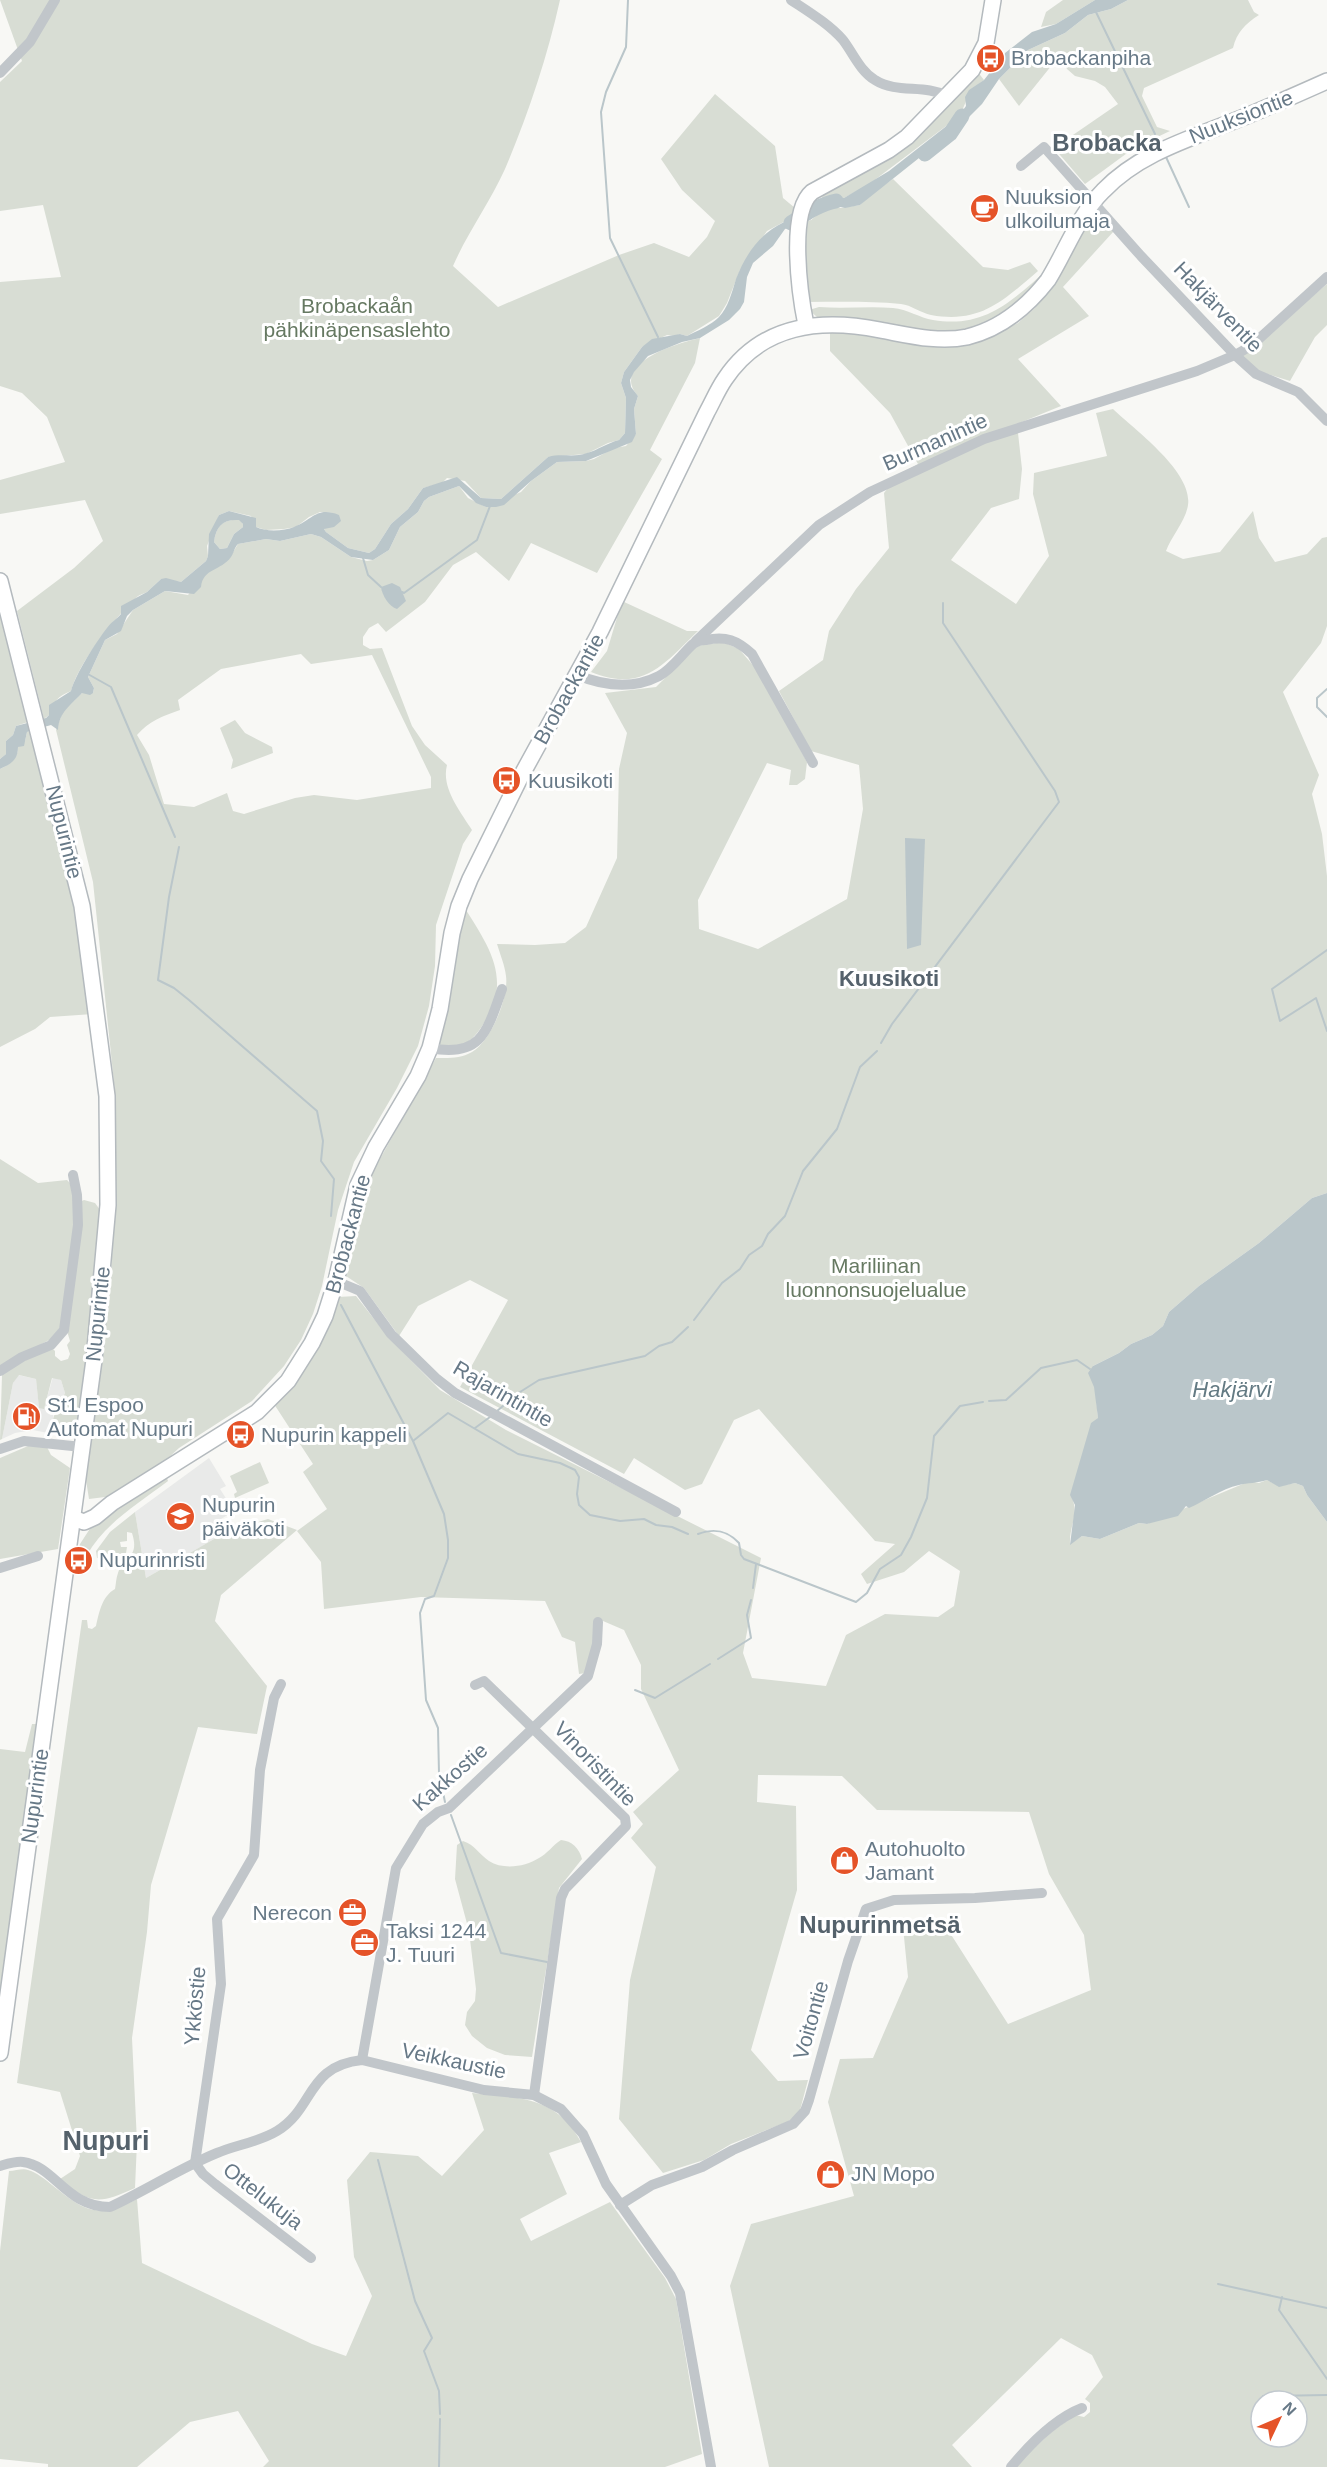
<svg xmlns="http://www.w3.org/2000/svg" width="1327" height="2467" viewBox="0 0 1327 2467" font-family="Arial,sans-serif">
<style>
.built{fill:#e9eae9}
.green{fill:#d8ddd4;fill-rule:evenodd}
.water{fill:#bac6ca;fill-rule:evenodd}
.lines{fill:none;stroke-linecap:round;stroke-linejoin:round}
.stream{stroke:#bac6ca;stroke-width:2}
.river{stroke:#bac6ca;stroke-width:15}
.secondary-casing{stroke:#b4babe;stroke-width:18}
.street{stroke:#c1c6ca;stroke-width:10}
.secondary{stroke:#fff;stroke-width:15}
.labels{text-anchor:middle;stroke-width:6;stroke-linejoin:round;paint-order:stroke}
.poi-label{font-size:21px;fill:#677987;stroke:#fff;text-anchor:start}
.street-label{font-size:21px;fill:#677987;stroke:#fff}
.park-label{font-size:21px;fill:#667962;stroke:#fff}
.neighbourhood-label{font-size:22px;font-weight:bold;fill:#55626c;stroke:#fff}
.water-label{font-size:22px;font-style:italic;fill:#637a83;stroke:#fff}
.quarter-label{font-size:24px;font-weight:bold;fill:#55626c;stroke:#fff}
.district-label{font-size:27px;font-weight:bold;fill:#55626c;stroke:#fff}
</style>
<rect width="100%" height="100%" fill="#f8f8f5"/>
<g class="built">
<polygon points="18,1375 36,1379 39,1407 44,1408 53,1377 61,1380 65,1393 53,1412 54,1428 58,1435 33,1430 15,1433 2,1439 13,1383"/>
<polygon points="209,1458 226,1486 220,1489 234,1511 221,1519 228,1531 146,1578 135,1512"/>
</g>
<g class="green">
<path d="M0 0H560C547 58 528 115 505 169 490 202 468 232 453 266L498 307 619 255 654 243 689 257 707 237 715 221 682 190 661 159 715 94 775 146 783 198 795 208 793 217 767 231 740 270 727 303 719 316 687 336 680 334 675 336 667 335 642 347 624 372 621 383 626 398 625 433 619 440 608 443 586 454 548 457 501 499 481 498 465 481 447 478 442 483 423 488 408 509 391 524 375 549 369 553 348 548 326 532 324 529 333 513 320 512 309 517 296 527 284 529 266 530 256 527 251 516 229 511 219 515 207 546 208 556 206 561 181 582 161 579C156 583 152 588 147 592 143 594 138 595 135 599 113 620 79 662 71 691 58 696 53 702 49 715L44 719 17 611 74 568 103 541 85 500 0 514V480L65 462 47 417 22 393 0 386V282L61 277 43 205 0 211V82L22 61Z"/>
<polygon points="1063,0 1095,0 1056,24 1041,27 1046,12"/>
<path d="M1128 0H1248L1254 12 1259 15C1245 24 1237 32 1233 48L1144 88 1142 96 1157 127 1170 131 1134 148 1085 184 1054 148 1118 104 1105 87 1095 81 1075 76 1067 69 1060 55 1019 106 999 79 1028 50 1065 33 1088 15 1111 9Z"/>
<path d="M977 71 984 80C961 97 971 98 958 117L868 185 844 198H831L820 201 825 192 856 174Z"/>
<path d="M893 179 983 267 1008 270 1030 262 1038 271C1003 301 980 324 931 315 921 313 911 305 901 304 870 301 838 302 807 302L803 263 804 222 811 220 827 207 833 205 840 208 860 205 871 194Z"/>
<path d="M1091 216 1103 222 1114 231 1063 287 1089 316 1018 359 1061 406 1017 424 1022 469 1019 499 991 508 951 560 1016 604 1049 556 1033 494 1034 473 1107 456 1096 413 1113 409C1135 430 1193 472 1188 505 1186 520 1171 537 1166 551L1183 559 1220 552 1253 511 1259 538 1275 562 1307 554 1322 538 1327 537V626L1321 643 1283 692 1319 775 1312 794 1322 834 1327 876V1193L1312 1198 1259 1243 1199 1286 1169 1312 1163 1326 1152 1335 1131 1344 1119 1353 1093 1366 1098 1418 1071 1495C1080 1515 1069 1525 1070 1544L1082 1536 1100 1539 1139 1523 1147 1524 1250 1481 1259 1483 1267 1480 1279 1486 1295 1483 1303 1486 1307 1495 1327 1522V2467H1013L1054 2430 1075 2415 1084 2417 1090 2412V2403L1085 2399 1103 2377 1092 2355 1061 2338 952 2445 972 2467H769L730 2286 751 2224 854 2196 828 2102 840 2059 873 2058 908 1977 903 1927 943 1922 1008 2024 1091 1990 1084 1935 1049 1874 1029 1812 877 1810 842 1776 758 1775 757 1802 796 1806 797 1890 751 2050 778 2081 808 2080 799 2114 787 2122 731 2144 704 2160 663 2173 619 2119 630 1980 656 1867 631 1838 643 1824 633 1812 679 1770 641 1689V1665L624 1630 596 1618 593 1648 586 1673 579 1674 575 1642 562 1637 545 1601 421 1597 324 1609 321 1562 297 1531 327 1509 303 1472 313 1464 274 1404 311 1358 338 1297 356 1296 389 1338 440 1390 506 1430 761 1558 743 1653 752 1678 826 1686 846 1635 885 1614 938 1617 954 1606 960 1571 929 1551 904 1572 867 1584 861 1574 895 1544 875 1541 759 1409 734 1420 702 1484 685 1490 634 1458 624 1474 460 1387 508 1300 470 1280 418 1306 399 1336 364 1288 346 1276 370 1177 436 1058C449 1058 460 1059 472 1052 491 1041 509 997 506 976 505 966 500 954 497 944L535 945 565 943 586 927 617 858 619 769 627 733 605 693 656 687 697 646 723 642 739 649 757 670 807 762 805 779 797 785H789L791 770 767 763 698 900 699 929 758 949 847 899 863 809 859 765 811 751 779 691 823 660 829 631 856 589 889 548 884 493 898 475 918 464 890 413 830 351V329L991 336 1018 323 1035 308 1055 281ZM1261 2401H1297V2437H1261Z"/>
<path d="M1050 267 1039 284 1006 314 963 332 929 333 817 317 809 310 819 307C844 309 869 306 893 308 907 309 920 318 933 320 986 329 1014 299 1050 267Z"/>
<polygon points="1327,284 1327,325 1315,337 1290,381 1258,371 1241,356"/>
<path d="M700 338 695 363 650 450 662 459 597 573 531 543 509 581 476 552 453 565 425 602 386 632 378 623 369 628 363 637V645L370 649 382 648 412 726 425 745 447 765C441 788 460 811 472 830L463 844 436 925 435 966 429 1006 418 1046 397 1088 354 1162 338 1210 322 1286 313 1314 301 1340 284 1366 252 1401 179 1448 150 1475 113 1496 89 1499 86 1480 110 1287 115 1211V1092L93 882 56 730 63 711 82 693H93L94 688 88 677 105 640 117 634 133 610 165 591 188 595 206 573 230 557 238 544 266 539 280 541 311 534 321 537 351 557 367 561 373 560 389 550 400 527 418 512 424 501 429 497 459 486 468 498 486 507 521 492 531 481 557 462 586 461 594 459 614 448 626 446 636 434 634 409 638 396C609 363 678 343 700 338ZM301 654 311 664 372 655 431 777V788L357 800 314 795 295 798 244 814 233 811 227 793 194 807 164 804 149 755 137 735C149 721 163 716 180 710L178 700 221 669Z"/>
<path d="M232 520H240L243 524V527L234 534 227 548 220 549 214 542C216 530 219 522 232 520Z"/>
<path d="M622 601 687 631H698C663 665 643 693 591 672L607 651Z"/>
<polygon points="0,611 28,722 16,726 13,735 6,741 6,754 0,759"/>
<polygon points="235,720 245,733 272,747 273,753 231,769 233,760 220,728"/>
<path d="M32 731 74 895 93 1014 50 1017 35 1029 0 1047V769C9 765 18 759 18 747L25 741 27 732Z"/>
<path d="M464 907C488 945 513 979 484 1023 469 1046 465 1046 438 1045Z"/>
<polygon points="0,1159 38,1183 67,1180 72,1185 75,1221 61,1326 51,1339 0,1366"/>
<path d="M84 1200 95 1203 103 1214 100 1260 78 1431 71 1438C38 1435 58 1408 65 1393L61 1380 52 1378 44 1409 39 1408 36 1379 19 1375 13 1383 2 1439 0 1440 2 1375 9 1368 52 1348 55 1351V1356L61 1361 68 1359 70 1354 67 1345 70 1341 67 1331 82 1201Z"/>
<polygon points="28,1446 47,1447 51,1455 70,1468 58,1549 0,1559 0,1458"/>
<polygon points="260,1462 269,1483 235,1498 234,1494 237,1492 230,1476"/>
<path d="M166 1475 168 1481C139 1503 105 1523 87 1555L77 1554 80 1544 93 1524Z"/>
<path d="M135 1512 146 1578 228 1531 268 1519 297 1530 221 1595 215 1621 267 1686 257 1734 198 1727 151 1885 147 1932 132 2038 137 2142 135 2188C100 2204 90 2205 60 2179L75 2169 80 2156 60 2092 17 2083 82 1620H87L88 1628 92 1629 96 1626C99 1613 102 1596 115 1589 116 1584 116 1578 118 1573 124 1556 140 1558 132 1533L127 1532V1541L120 1542 121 1547H127L126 1553 116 1563 112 1558 109 1560 97 1558 96 1551 110 1532Z"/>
<polygon points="32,1724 36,1724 33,1782 0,2014 0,1749 25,1752"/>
<path d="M561 1840C572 1841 579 1848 582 1859L559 1888 532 2057 505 2055 487 2048 472 2036 465 2025 467 2012 475 2001 476 1989 469 1931 455 1879 457 1845 463 1841C475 1845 479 1854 489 1861 503 1870 525 1867 539 1858 547 1854 553 1845 561 1840Z"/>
<path d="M472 2093C519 2098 556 2096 581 2142L549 2153 567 2194 520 2219 531 2241 610 2202 665 2278 676 2299 702 2454 665 2467H263L269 2461 238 2411 190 2422 137 2467H48V2464L0 2459V2251L9 2171C15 2171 23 2168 28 2170 36 2172 46 2180 52 2185 86 2212 97 2219 137 2199L142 2263 312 2344 346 2356 372 2296 354 2257 347 2180 370 2152 418 2156 442 2176 484 2130Z"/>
</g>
<g class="water">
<path d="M1095 0H1128L1111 9 1088 15 1065 33 1028 50 999 79 982 104 963 123 860 205 845 208 833 205 827 207 810 220 785 229 773 246 753 263 747 277 744 302 740 309 729 320 700 338 682 342 648 356 634 372 630 380 631 387 638 396 634 409 636 434 632 442 586 461 557 462 531 481 504 505 496 507H486L476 503 459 486 429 497 424 501 418 512 400 527 389 550 373 560 351 557 321 537 311 534 280 541 266 539 238 544C234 548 234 553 231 557 221 571 203 568 201 587L194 594 165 591 133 610 127 616 121 631 105 640 88 677 94 688 93 693 90 695 82 693C71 705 59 712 58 730L51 725 27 732 24 746 18 747C18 760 11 764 0 769V759L6 754V741L13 735 16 726 46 718 49 715V705L71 691C75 675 96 642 107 628 111 622 117 619 121 614V606L147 592 161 579 166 578 181 582 206 561 208 556 209 534 219 515 229 511 256 518V527C266 532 284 531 294 527 313 520 316 506 339 515L341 521 334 527 324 529 326 532 348 548 369 553 375 549 391 524 408 509 423 488 457 477 481 498 501 499 548 457C561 453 574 458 587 453 598 450 607 443 619 440L625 433 626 398 621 383 624 372 642 347 652 339 680 334 687 336C697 331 711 325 719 317 728 308 732 292 736 279 750 243 772 220 812 214L820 201 831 198H844L889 171 958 117 966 106 965 97 969 90 984 80 1005 53 1032 32 1056 24ZM239 520 243 524V527L234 534 227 548 220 549 214 542C216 526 223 519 239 520Z"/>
<path d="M392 583 400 587 406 601 397 609C389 607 382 595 381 587Z"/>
<polygon points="905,838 925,839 921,945 907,949"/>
<path d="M1327 1193V1522L1307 1495 1303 1486 1295 1483 1279 1487 1267 1480C1258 1483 1247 1483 1239 1485 1221 1489 1205 1501 1189 1508L1186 1506 1178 1516 1147 1524 1139 1523 1100 1539 1082 1536 1070 1545 1075 1505 1070 1495 1091 1423 1098 1418 1094 1387 1088 1373 1093 1366 1119 1353 1131 1344 1152 1335 1163 1326 1169 1312 1199 1286 1259 1243 1312 1198Z"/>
</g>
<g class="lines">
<g class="stream">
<polyline points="628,0 626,47 606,92 601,112 610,238 658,337"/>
<polyline points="1095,10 1155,134"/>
<polyline points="1166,157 1189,207"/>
<polyline points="363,558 368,575 381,587"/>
<polyline points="402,592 404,593 477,540 490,506"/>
<polyline points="86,673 111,687 175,837"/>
<polyline points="1327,689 1317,698 1317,707 1327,717"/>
<polyline points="179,847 169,897 158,980 174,988 189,1000 317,1111 323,1141 321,1161 334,1179 331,1216"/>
<polyline points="1327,950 1272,989 1280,1021 1316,998 1327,1031"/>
<polyline points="881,1043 892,1024 1059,802 1055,791 943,623 943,603"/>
<polyline points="341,1305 413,1441 444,1514 448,1540 448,1558 434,1596 425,1599 420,1613 426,1700 438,1728 439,1773 445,1802"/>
<polyline points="694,1320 722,1283 740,1269 749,1255 762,1246 768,1234 785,1216 803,1171 837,1129 860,1067 877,1051"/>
<polyline points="989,1401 1006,1400 1041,1368 1077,1360 1090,1369"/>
<polyline points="497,1411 520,1392 539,1380 645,1356 659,1346 672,1342 688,1327"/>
<polyline points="475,1428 490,1417"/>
<polyline points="413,1441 448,1413 518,1454 560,1463 575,1470 579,1477 577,1494 579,1505 590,1515 620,1521 644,1519 656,1525 672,1527 688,1534"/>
<path d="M698 1534C714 1528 727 1530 739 1543L741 1555 744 1559 856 1602 867 1593 880 1569 901 1555 911 1537 927 1498 934 1436 960 1406 983 1402"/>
<polyline points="753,1588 756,1564"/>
<polyline points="718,1659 751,1638 747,1615 751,1600"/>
<polyline points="635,1690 655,1698 710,1664"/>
<polyline points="451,1815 501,1953 547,1962"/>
<polyline points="378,2160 415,2301 432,2338 424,2351 439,2391 440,2414"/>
<polyline points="1218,2284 1327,2308"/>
<polyline points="1282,2297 1279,2310 1327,2379"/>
<polyline points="1263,2396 1327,2395"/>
<polyline points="439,2467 440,2419"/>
</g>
<g class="river">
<polyline points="925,154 950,134 962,116"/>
<path d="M791 223C804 214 821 204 836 201"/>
</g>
<defs>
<g id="secondary">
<path d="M806 325C800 296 788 212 812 192L889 150 907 137 972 70 986 43 993 0"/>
<polyline points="0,581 82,906 107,1096 108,1205 94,1360 0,2053"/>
<path d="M73 1518 84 1522 95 1517 112 1503 257 1412 288 1381 312 1343 325 1316 336 1281 358 1185 376 1147 418 1076 430 1048 440 1009 452 933 459 906 470 879 520 778 600 632 707 412C713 401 718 389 725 379 762 324 820 318 880 330 908 335 938 343 967 337 1000 329 1027 307 1048 280 1066 251 1078 216 1103 191 1139 153 1192 138 1239 119 1269 107 1298 94 1327 81"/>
</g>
</defs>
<use href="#secondary" class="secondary-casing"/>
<g class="street">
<path d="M791 0C809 12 829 24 843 40 853 53 860 71 875 80 897 94 924 84 947 96"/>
<polyline points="0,73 30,42 55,0"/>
<polyline points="1021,166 1044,147 1141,256 1235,355 1256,374 1298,392 1327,421"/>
<polyline points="696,641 819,525 870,492 984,439 1197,371 1235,355 1251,346 1327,277"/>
<path d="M577 675C604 686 632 690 659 676 672 669 682 654 693 644 697 641 701 640 706 640 726 636 737 640 752 654L813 763"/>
<path d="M430 1048C481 1058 487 1032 502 989"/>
<polyline points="336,1281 360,1291 391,1334 437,1379 455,1393 676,1512"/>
<polyline points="0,1371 22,1357 51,1345 64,1330 78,1225 77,1195 73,1175"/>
<polyline points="0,1449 24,1441 82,1447"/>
<polyline points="0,1568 38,1556"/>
<polyline points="281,1684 274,1698 260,1770 254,1855 217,1919 221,1984 195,2163 203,2174 215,2184 311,2258"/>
<polyline points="475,1685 484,1681 625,1818 626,1826 565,1889 561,1898 534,2095"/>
<polyline points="362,2060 396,1868 423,1824 438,1812 449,1808 588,1676 597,1644 598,1622"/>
<path d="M0 2166C7 2164 16 2161 23 2162 55 2166 66 2207 110 2207 147 2190 180 2168 217 2153 236 2145 259 2142 277 2131 315 2108 306 2066 362 2060L484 2090 534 2095 561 2109 583 2134 606 2184 671 2276 680 2293 711 2467"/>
<polyline points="620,2205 652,2185 702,2167 733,2150 793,2124 805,2111 809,2100 848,1961 866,1909 894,1900 975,1898 1042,1893"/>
<path d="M1011 2467C1030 2444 1054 2419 1082 2408"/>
</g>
<use href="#secondary" class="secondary"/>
</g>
<defs>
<symbol id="bus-disc" viewBox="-11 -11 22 22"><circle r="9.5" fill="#e55328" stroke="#fff"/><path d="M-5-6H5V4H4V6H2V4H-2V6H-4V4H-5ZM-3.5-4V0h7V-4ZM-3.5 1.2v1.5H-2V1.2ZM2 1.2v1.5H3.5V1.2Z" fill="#fff"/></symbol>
<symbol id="cafe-disc" viewBox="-11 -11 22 22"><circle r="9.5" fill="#e55328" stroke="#fff"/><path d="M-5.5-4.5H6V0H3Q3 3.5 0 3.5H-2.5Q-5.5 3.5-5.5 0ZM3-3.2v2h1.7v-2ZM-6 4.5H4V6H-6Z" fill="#fff"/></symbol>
<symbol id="fuel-disc" viewBox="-11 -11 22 22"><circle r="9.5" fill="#e55328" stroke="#fff"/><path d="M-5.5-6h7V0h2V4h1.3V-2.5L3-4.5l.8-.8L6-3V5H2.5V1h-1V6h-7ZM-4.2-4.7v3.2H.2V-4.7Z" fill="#fff"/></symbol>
<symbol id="school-disc" viewBox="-11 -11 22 22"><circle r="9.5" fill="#e55328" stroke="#fff"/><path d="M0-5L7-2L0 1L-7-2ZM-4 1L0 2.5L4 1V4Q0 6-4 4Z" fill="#fff"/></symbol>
<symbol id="shop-disc" viewBox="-11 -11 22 22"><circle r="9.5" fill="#e55328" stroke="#fff"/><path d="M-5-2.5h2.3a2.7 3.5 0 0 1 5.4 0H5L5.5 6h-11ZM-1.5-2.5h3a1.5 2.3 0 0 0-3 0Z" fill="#fff"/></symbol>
<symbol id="office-disc" viewBox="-11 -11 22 22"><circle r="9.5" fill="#e55328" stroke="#fff"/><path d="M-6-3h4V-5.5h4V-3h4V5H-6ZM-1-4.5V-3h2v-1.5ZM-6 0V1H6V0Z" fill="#fff"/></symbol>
</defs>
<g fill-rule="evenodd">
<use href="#bus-disc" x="974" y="42" width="33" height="33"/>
<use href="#cafe-disc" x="968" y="192" width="33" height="33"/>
<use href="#bus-disc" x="490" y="764" width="33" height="33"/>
<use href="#fuel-disc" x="10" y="1400" width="33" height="33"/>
<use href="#bus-disc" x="224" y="1418" width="33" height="33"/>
<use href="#school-disc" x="164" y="1500" width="33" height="33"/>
<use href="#bus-disc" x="62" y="1544" width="33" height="33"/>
<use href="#shop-disc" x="828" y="1844" width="33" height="33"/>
<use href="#office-disc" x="336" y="1896" width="33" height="33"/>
<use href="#office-disc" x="348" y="1926" width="33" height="33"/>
<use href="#shop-disc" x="814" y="2158" width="33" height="33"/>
</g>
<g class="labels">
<g class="poi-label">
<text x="1011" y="65">Brobackanpiha</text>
<text x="1005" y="204">Nuuksion<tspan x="1005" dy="24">ulkoilumaja</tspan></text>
<text x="528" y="788">Kuusikoti</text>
<text x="47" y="1412">St1 Espoo<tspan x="47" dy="24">Automat Nupuri</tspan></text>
<text x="261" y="1442">Nupurin kappeli</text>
<text x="202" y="1512">Nupurin<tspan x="202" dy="24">päiväkoti</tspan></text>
<text x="99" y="1567">Nupurinristi</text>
<text x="865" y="1856">Autohuolto<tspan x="865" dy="24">Jamant</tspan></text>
<text x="332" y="1920" text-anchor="end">Nerecon</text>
<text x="386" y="1938">Taksi 1244<tspan x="386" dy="24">J. Tuuri</tspan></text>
<text x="851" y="2181">JN Mopo</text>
</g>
<g class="street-label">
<text transform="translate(1241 117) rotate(-22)" y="7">Nuuksiontie</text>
<text transform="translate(1218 307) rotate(46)" y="7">Hakjärventie</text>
<text transform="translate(935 442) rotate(-24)" y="7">Burmanintie</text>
<text transform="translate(569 689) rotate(-61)" y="7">Brobackantie</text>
<text transform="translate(64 832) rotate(76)" y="7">Nupurintie</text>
<text transform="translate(348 1234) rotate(-75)" y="7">Brobackantie</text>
<text transform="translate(98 1314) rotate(-84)" y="7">Nupurintie</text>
<text transform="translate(503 1394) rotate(30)" y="7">Rajarintintie</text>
<text transform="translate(595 1764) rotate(46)" y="7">Vinoristintie</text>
<text transform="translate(450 1777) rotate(-41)" y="7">Kakkostie</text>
<text transform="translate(35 1796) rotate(-82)" y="7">Nupurintie</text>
<text transform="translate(195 2006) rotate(-85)" y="7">Ykköstie</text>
<text transform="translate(811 2020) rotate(-74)" y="7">Voitontie</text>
<text transform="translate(454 2061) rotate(12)" y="7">Veikkaustie</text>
<text transform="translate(263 2196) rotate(38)" y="7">Ottelukuja</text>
</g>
<g class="park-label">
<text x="357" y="313">Brobackaån<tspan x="357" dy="24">pähkinäpensaslehto</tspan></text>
<text x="876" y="1273">Mariliinan<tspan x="876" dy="24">luonnonsuojelualue</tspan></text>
</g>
<g class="neighbourhood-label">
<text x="889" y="986">Kuusikoti</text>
</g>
<g class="water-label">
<text x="1232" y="1397">Hakjärvi</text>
</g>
<g class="quarter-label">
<text x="1107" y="151">Brobacka</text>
<text x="880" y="1933">Nupurinmetsä</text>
</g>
<g class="district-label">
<text x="106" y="2150">Nupuri</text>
</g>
</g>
<g transform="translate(1279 2419) rotate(46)"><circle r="28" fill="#ffffff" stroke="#c2c9cf" stroke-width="1.5"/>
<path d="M0-4.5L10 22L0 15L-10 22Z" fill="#e55328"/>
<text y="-9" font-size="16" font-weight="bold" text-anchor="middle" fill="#677987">N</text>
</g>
</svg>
